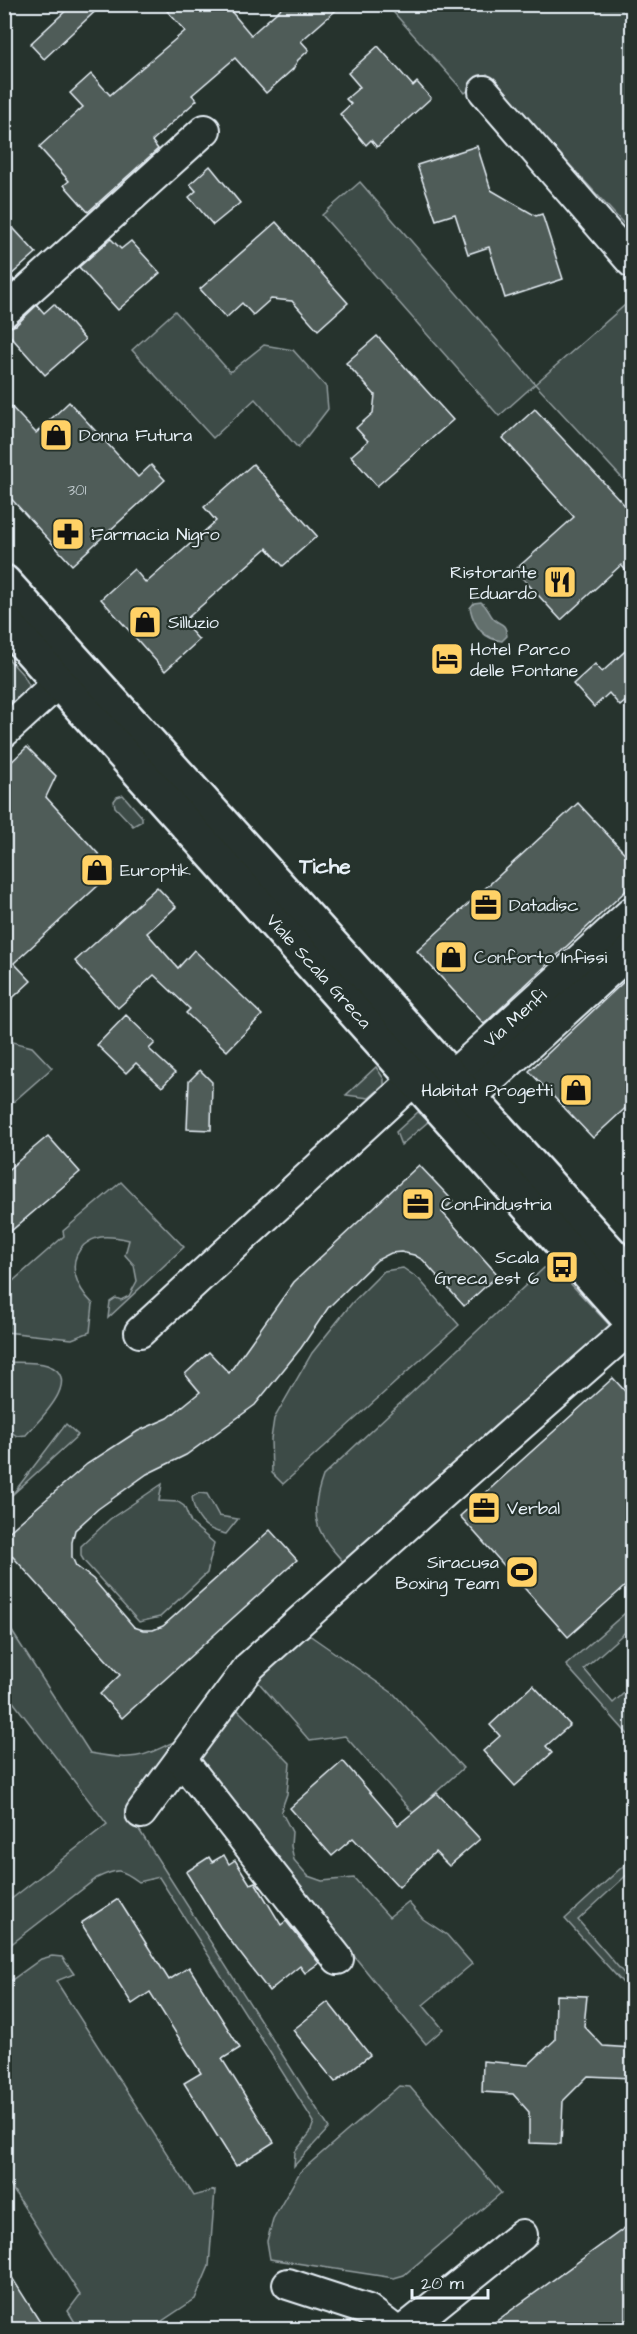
<svg xmlns="http://www.w3.org/2000/svg" width="637" height="2334" viewBox="0 0 637 2334" font-family="'Architects Daughter',sans-serif">
<style>
.green{fill:#3e4b47;stroke:#939ea0;stroke-width:1.5}
.water{fill:#636f6d;stroke:#98a3a5;stroke-width:1.5}
.building{fill:#505c59;stroke:#e8f1f8;stroke-width:1.5}
.lines{fill:none;stroke-linecap:round;stroke-linejoin:round}
.minor-casing{stroke:#e8f1f8;stroke-width:34}
.major-casing{stroke:#e8f1f8;stroke-width:38}
.minor{stroke:#26332d;stroke-width:30}
.major{stroke:#26332d;stroke-width:33}
.labels{text-anchor:middle;stroke-width:4.5;stroke-linejoin:round;paint-order:stroke}
.number-label{font-size:15px;fill:#c2ccd0}
.poi-label{font-size:18px;fill:#e8f1f8;stroke:#26332d;text-anchor:start}
.street-label{font-size:18px;fill:#e8f1f8;stroke:#26332d}
.quarter-label{font-size:21px;font-weight:bold;fill:#e8f1f8;stroke:#26332d}
</style>
<rect width="100%" height="100%" fill="#26332d"/>
<filter id="ink" filterUnits="userSpaceOnUse"><feTurbulence type="fractalNoise" baseFrequency=".0167" numOctaves="2"/><feDisplacementMap in="SourceGraphic" scale="12" xChannelSelector="R" yChannelSelector="G"/><feConvolveMatrix kernelMatrix="1 2 1 2 8 2 1 2 1" color-interpolation-filters="sRGB"/></filter>
<g filter="url(#ink)">
<g class="green">
<polygon points="387,5 632,5 632,233 487,74 465,93"/>
<polygon points="360,182 535,384 632,299 632,489 535,384 499,416 322,215"/>
<polygon points="175,311 230,372 264,345 293,350 326,387 328,409 298,448 255,399 213,438 132,350"/>
<polygon points="4,654 24,676 29,685 27,691 4,712"/>
<polygon points="123,795 142,817 142,821 133,826 115,807 114,801 117,797"/>
<polygon points="5,1040 32,1047 52,1068 5,1109"/>
<polygon points="376,1067 384,1079 384,1085 369,1098 346,1095"/>
<polygon points="418,1112 429,1121 401,1145 396,1132"/>
<path d="M121 1182 184 1247 108 1318 110 1302 116 1298 121 1300 129 1296 137 1281 134 1265 125 1255 129 1240C121 1238 110 1236 101 1237 94 1238 89 1241 84 1245 65 1263 77 1288 93 1304L90 1332 72 1339 5 1332V1288L64 1236 63 1231Z"/>
<path d="M555 1267 613 1329 348 1567C318 1534 307 1521 323 1476L544 1268Z"/>
<polygon points="403,1268 419,1279 459,1325 283,1484 272,1473 271,1439 274,1419 312,1353 352,1303 384,1271"/>
<path d="M5 1362C17 1363 35 1361 47 1365 85 1378 38 1421 26 1435L17 1436 5 1428Z"/>
<polygon points="66,1424 78,1435 12,1495"/>
<polygon points="162,1484 159,1501 178,1502 184,1506 191,1523 214,1543 207,1573 160,1617 139,1622 84,1561 81,1556 81,1546 110,1519"/>
<path d="M199 1493 207 1494 219 1516 238 1519 226 1534C204 1530 195 1519 192 1497Z"/>
<polygon points="632,1607 632,1626 584,1669 613,1703 632,1686 632,1739 566,1665"/>
<path d="M4 1619 90 1753C141 1763 145 1755 190 1734L129 1814 329 2128 294 2166 295 2152 310 2133 314 2122 159 1877 139 1882C120 1868 118 1868 97 1878L5 1949V1904L107 1824 11 1699 5 1703Z"/>
<polygon points="302,1630 394,1694 463,1768 413,1813 345,1736 310,1741 253,1676"/>
<path d="M232 1704 290 1763 287 1794 281 1811 292 1832 291 1846 294 1860 308 1876 322 1881 354 1878 389 1917 408 1902 423 1919 447 1935 472 1964 423 2005 443 2029 426 2044C347 1950 273 1852 194 1757Z"/>
<polygon points="632,1858 632,1870 578,1920 626,1976 632,1971 632,1993 565,1919"/>
<polygon points="52,1956 62,1957 74,1974 56,1981 194,2196 215,2190 209,2266 195,2299 150,2329 79,2329 68,2311 80,2295 5,2177 5,1985 41,1959"/>
<polygon points="399,2086 410,2087 501,2193 404,2275 394,2278 270,2259 267,2241 273,2219 300,2172"/>
</g>
<path class="water" d="M481 602C488 607 488 612 493 618 499 626 505 620 507 636L502 641C483 639 474 626 470 608L474 603Z"/>
<g class="building">
<polygon points="73,4 103,4 44,59 30,44"/>
<polygon points="161,4 225,4 251,35 286,4 343,4 301,41 309,50 298,60 293,69 266,93 235,58 192,95 197,100 152,141 158,149 88,212 64,185 69,181 39,147 83,107 70,93 91,74 110,95 185,31"/>
<polygon points="378,46 413,86 417,82 431,98 377,147 371,140 366,145 340,114 351,104 346,99 360,87 348,73"/>
<polygon points="477,146 491,190 536,216 542,214 563,279 505,298 489,247 468,254 455,214 436,220 417,165"/>
<polygon points="210,166 240,203 213,225 189,197 196,191 190,184"/>
<polygon points="4,218 36,253 10,276 14,280 4,288"/>
<polygon points="276,222 348,303 318,330 292,301 271,299 253,315 242,303 226,318 200,289"/>
<polygon points="111,239 121,249 131,241 160,273 118,310 79,267"/>
<polygon points="54,304 85,340 45,375 4,329 16,325 37,305 44,313"/>
<polygon points="377,336 453,420 377,486 351,456 368,441 356,428 373,413 375,395 346,363"/>
<polygon points="4,399 36,433 69,402 138,477 151,465 165,480 72,565 4,491"/>
<polygon points="535,409 633,514 633,578 621,565 561,620 515,570 574,517 503,438"/>
<polygon points="253,464 317,536 283,566 267,548 201,606 183,622 199,640 165,671 101,599 134,569 146,583 216,521 204,507"/>
<polygon points="633,644 633,695 620,706 609,693 594,707 573,684 595,664 602,672"/>
<polygon points="27,747 56,776 46,797 114,871 14,963 31,981 4,1006 4,769"/>
<polygon points="578,803 633,862 633,884 484,1024 417,951"/>
<polygon points="157,887 176,907 147,933 178,968 194,950 262,1015 227,1051 186,1013 190,1009 154,975 118,1008 75,961"/>
<polygon points="633,973 633,1101 593,1138 529,1071"/>
<polygon points="126,1015 155,1043 149,1049 175,1073 162,1087 136,1063 126,1073 97,1045"/>
<polygon points="200,1070 212,1082 211,1130 187,1129 189,1081"/>
<polygon points="48,1136 80,1172 4,1237 4,1173"/>
<polygon points="419,1165 453,1201 442,1212 498,1275 464,1306 423,1260 414,1255 401,1252 391,1253 377,1260 328,1308 301,1348 255,1405 186,1455 147,1474 98,1509 75,1530 72,1542 72,1557 76,1566 93,1579 134,1627 143,1630 153,1630 163,1626 270,1530 297,1560 122,1718 100,1694 120,1675 4,1547 4,1536 87,1464 138,1431 168,1418 200,1392 185,1374 209,1352 229,1373 294,1282"/>
<polygon points="613,1378 633,1400 633,1579 568,1637 460,1516"/>
<polygon points="533,1685 570,1725 546,1746 552,1753 515,1786 483,1751 500,1736 490,1725"/>
<polygon points="343,1761 398,1825 437,1793 480,1839 449,1866 435,1852 399,1887 353,1838 332,1856 290,1808"/>
<polygon points="224,1855 229,1864 235,1860 250,1884 255,1882 281,1925 286,1921 319,1963 305,1973 300,1966 269,1991 220,1927 186,1872 209,1857 212,1862"/>
<polygon points="118,1899 169,1980 189,1967 240,2048 222,2059 274,2142 236,2166 184,2083 201,2073 150,1992 132,2004 81,1923"/>
<polygon points="556,1995 587,1996 584,2026 603,2046 632,2048 632,2078 588,2076 563,2101 561,2144 529,2143 529,2112 513,2094 482,2092 483,2061 528,2065 555,2040"/>
<polygon points="328,2002 370,2055 335,2082 293,2030"/>
<polygon points="633,2222 633,2323 624,2330 484,2330"/>
<polygon points="4,2265 45,2330 4,2330"/>
</g>
<g class="lines">
<defs>
<g id="minor">
<polyline points="484,91 632,262"/>
<polyline points="4,312 205,130"/>
<polyline points="4,732 60,681"/>
<polyline points="451,1077 632,912"/>
<polyline points="471,1097 632,950"/>
<polyline points="140,1332 415,1079"/>
<polyline points="141,1813 181,1759"/>
<polyline points="338,1959 181,1759 249,1667 432,1503 632,1327"/>
<polyline points="288,2284 368,2310 394,2330"/>
<polyline points="404,2330 522,2235"/>
</g>
<g id="major">
<polyline points="4,582 632,1277"/>
<polyline points="4,621 632,1322"/>
</g>
</defs>
<use href="#minor" class="minor-casing"/>
<use href="#major" class="major-casing"/>
<use href="#minor" class="minor"/>
<use href="#major" class="major"/>
</g>
</g>
<defs>
<symbol id="shop-square" viewBox="-11 -11 22 22"><rect x="-9" y="-9" width="18" height="18" rx="4" fill="#ffd166" stroke="#26332d"/><path d="M-5-2.5h2.3a2.7 3.5 0 0 1 5.4 0H5L5.5 6h-11ZM-1.5-2.5h3a1.5 2.3 0 0 0-3 0Z" fill="#111"/></symbol>
<symbol id="pharmacy-square" viewBox="-11 -11 22 22"><rect x="-9" y="-9" width="18" height="18" rx="4" fill="#ffd166" stroke="#26332d"/><path d="M-2-6h4v4h4v4h-4v4h-4v-4h-4v-4h4Z" fill="#111"/></symbol>
<symbol id="restaurant-square" viewBox="-11 -11 22 22"><rect x="-9" y="-9" width="18" height="18" rx="4" fill="#ffd166" stroke="#26332d"/><path d="M-5-6h1v4h1v-4h1v4h1v-4h1v5L-1.5 .5V6h-2V.5L-5-1ZM5-6V6H3V1.5H1.5Q1.5-4 5-6Z" fill="#111"/></symbol>
<symbol id="hotel-square" viewBox="-11 -11 22 22"><rect x="-9" y="-9" width="18" height="18" rx="4" fill="#ffd166" stroke="#26332d"/><path d="M-6-4.5h1.5V1H6V5H4.5V3h-9V5H-6ZM-4 0a1.8 1.8 0 1 1 3.6 0ZM.5 0V-2.5h3Q6-2.5 6 0Z" fill="#111"/></symbol>
<symbol id="office-square" viewBox="-11 -11 22 22"><rect x="-9" y="-9" width="18" height="18" rx="4" fill="#ffd166" stroke="#26332d"/><path d="M-6-3h4V-5.5h4V-3h4V5H-6ZM-1-4.5V-3h2v-1.5ZM-6 0V1H6V0Z" fill="#111"/></symbol>
<symbol id="bus-square" viewBox="-11 -11 22 22"><rect x="-9" y="-9" width="18" height="18" rx="4" fill="#ffd166" stroke="#26332d"/><path d="M-5-6H5V4H4V6H2V4H-2V6H-4V4H-5ZM-3.5-4V0h7V-4ZM-3.5 1.2v1.5H-2V1.2ZM2 1.2v1.5H3.5V1.2Z" fill="#111"/></symbol>
<symbol id="stadium-square" viewBox="-11 -11 22 22"><rect x="-9" y="-9" width="18" height="18" rx="4" fill="#ffd166" stroke="#26332d"/><path d="M0-5a6.5 5 0 1 0 0 10a6.5 5 0 1 0 0-10ZM-3.5-1.8h7v3.6h-7Z" fill="#111"/></symbol>
</defs>
<g fill-rule="evenodd">
<use href="#shop-square" x="37" y="416" width="38" height="38"/>
<use href="#pharmacy-square" x="49" y="515" width="38" height="38"/>
<use href="#restaurant-square" x="541" y="563" width="38" height="38"/>
<use href="#shop-square" x="126" y="603" width="38" height="38"/>
<use href="#hotel-square" x="428" y="640" width="38" height="38"/>
<use href="#shop-square" x="78" y="851" width="38" height="38"/>
<use href="#office-square" x="467" y="886" width="38" height="38"/>
<use href="#shop-square" x="432" y="938" width="38" height="38"/>
<use href="#shop-square" x="557" y="1071" width="38" height="38"/>
<use href="#office-square" x="399" y="1185" width="38" height="38"/>
<use href="#bus-square" x="543" y="1248" width="38" height="38"/>
<use href="#office-square" x="465" y="1489" width="38" height="38"/>
<use href="#stadium-square" x="503" y="1553" width="38" height="38"/>
</g>
<g class="labels">
<g class="number-label">
<text x="77" y="495">301</text>
</g>
<g class="poi-label">
<text x="79" y="441">Donna Futura</text>
<text x="91" y="540">Farmacia Nigro</text>
<text x="537" y="578" text-anchor="end">Ristorante<tspan x="537" dy="21">Eduardo</tspan></text>
<text x="168" y="628">Silluzio</text>
<text x="470" y="655">Hotel Parco<tspan x="470" dy="21">delle Fontane</tspan></text>
<text x="120" y="876">Europtik</text>
<text x="509" y="911">Datadisc</text>
<text x="474" y="963">Conforto Infissi</text>
<text x="553" y="1096" text-anchor="end">Habitat Progetti</text>
<text x="441" y="1210">Confindustria</text>
<text x="539" y="1263" text-anchor="end">Scala<tspan x="539" dy="21">Greca est 6</tspan></text>
<text x="507" y="1514">Verbal</text>
<text x="499" y="1568" text-anchor="end">Siracusa<tspan x="499" dy="21">Boxing Team</tspan></text>
</g>
<g class="street-label">
<text transform="translate(319 971) rotate(48)" y="6">Viale Scala Greca</text>
<text transform="translate(515 1018) rotate(-42)" y="6">Via Menfi</text>
</g>
<g class="quarter-label">
<text x="325" y="873">Tiche</text>
</g>
</g>
<rect width="637" height="2334" fill="none" stroke="#26332d" stroke-width="24"/>
<rect x="12" y="12" width="613" height="2310" fill="none" stroke="#e8f1f8" stroke-width="2" filter="url(#ink)"/>
<path d="M412 2289v9h76v-9" fill="none" stroke="#e8f1f8" stroke-width="3"/>
<text x="421" y="2289" font-size="18" fill="#e8f1f8" stroke="#26332d" stroke-width="4.5" paint-order="stroke">20 m</text>
</svg>
